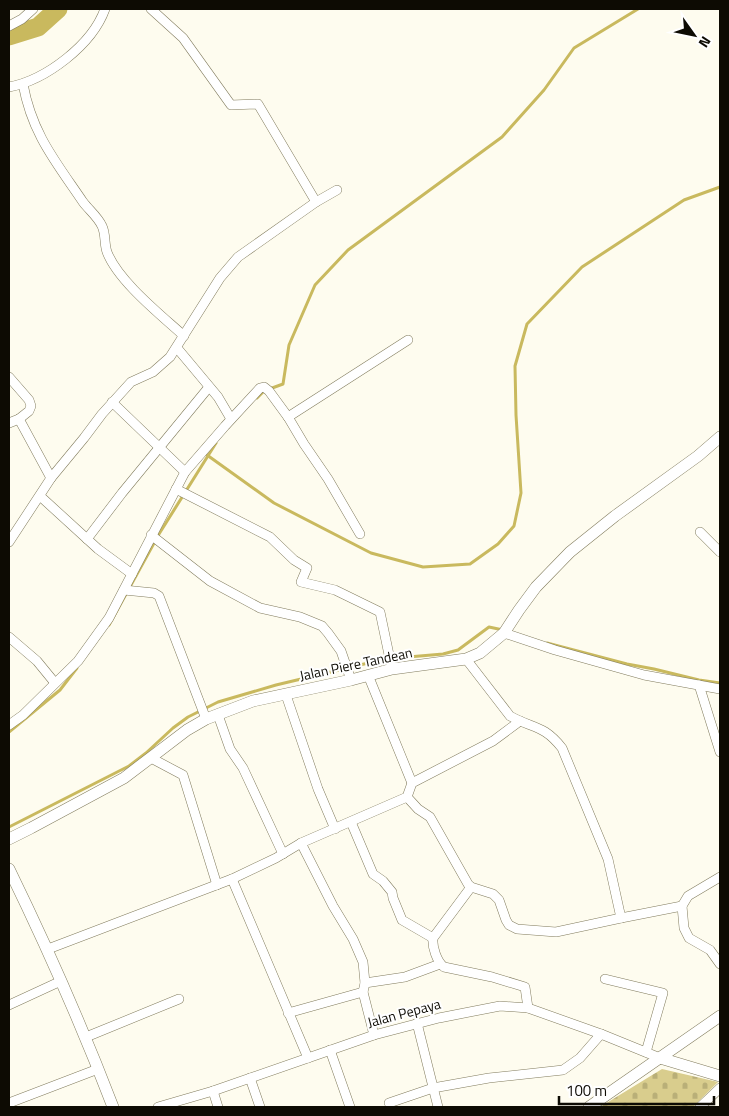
<svg xmlns="http://www.w3.org/2000/svg" width="729" height="1116" viewBox="0 0 729 1116" font-family="'Titillium Web',sans-serif">
<style>
.cemetery{fill:url(#cemetery-stones)}
.lines{fill:none;stroke-linecap:round;stroke-linejoin:round}
.stream{stroke:#c9b95e;stroke-width:3}
.river{stroke:#c9b95e;stroke-width:19}
.minor-casing{stroke:#827c5e;stroke-width:10}
.tertiary-casing{stroke:#827c5e;stroke-width:12}
.minor{stroke:#fff;stroke-width:9}
.tertiary{stroke:#fff;stroke-width:11}
.labels{text-anchor:middle;stroke-width:4;stroke-linejoin:round;paint-order:stroke}
.street-label{font-size:14px;fill:#0d0b03;stroke:#fff}
</style>
<defs>
<pattern id="cemetery-stones" width="16" height="16" patternUnits="userSpaceOnUse" patternTransform="scale(1.25)"><rect width="16" height="16" fill="#d9cd8d"/><path d="M2 7V4a2 2 0 0 1 4 0v3zM10 15v-3a2 2 0 0 1 4 0v3z" fill="#b9af78"/></pattern>
</defs>
<rect width="100%" height="100%" fill="#fefcef"/>
<polygon class="cemetery" points="662,1069 718,1082 693,1107 600,1107"/>
<g class="lines">
<g class="stream">
<polyline points="257,398 264,391 283,384 289,345 315,285 348,250 502,137 544,90 574,48 638,9"/>
<polyline points="207,455 274,503 371,553 423,567 470,564 498,544 514,526 521,493 516,415 515,366 527,324 582,267 684,200 720,187"/>
<polyline points="109,625 159,534 216,443"/>
<polyline points="547,643 627,664 654,669 699,680 720,683"/>
<polyline points="9,732 60,690 77,668"/>
<polyline points="9,827 129,766 146,753 173,728 188,717 218,702 276,685 385,659 443,654 458,650 489,627 503,630"/>
</g>
<polyline class="river" points="9,36 38,27 58,9"/>
<defs>
<g id="minor">
<polyline points="151,9 183,38 231,105 258,104 316,202"/>
<polyline points="9,26 22,19 33,9"/>
<path d="M23 84C32 134 56 162 83 202 89 210 98 217 102 226 106 234 104 244 107 252 118 281 161 315 184 336"/>
<path d="M9 87C46 80 92 45 105 9"/>
<polyline points="177,348 218,397 231,419"/>
<polyline points="9,377 29,400 31,406 29,411 19,419"/>
<polyline points="112,402 185,472"/>
<polyline points="288,417 408,340"/>
<polyline points="9,423 19,419 51,478"/>
<polyline points="176,489 270,537 294,560 307,568 301,582 335,590 380,612 392,669"/>
<polyline points="40,496 98,549 132,574"/>
<polyline points="700,532 720,552"/>
<polyline points="151,535 210,581 260,608 300,617 322,626 328,633 341,651 351,680"/>
<polyline points="87,539 122,493 209,387"/>
<polyline points="9,542 51,478 84,438 102,414 131,382 153,372 170,357 220,278 238,257 316,202 337,190"/>
<polyline points="124,590 154,593 159,596 206,719"/>
<polyline points="504,633 555,650 644,675 720,689"/>
<polyline points="9,637 37,661 55,683"/>
<path d="M466 659 510 716C533 729 543 724 562 748L608 859 621 918 682 906"/>
<polyline points="368,675 412,783"/>
<polyline points="699,685 720,752"/>
<polyline points="286,695 318,789 335,829"/>
<polyline points="218,715 230,749 243,768 283,854"/>
<polyline points="9,725 23,715 78,661 109,618 185,472 225,426 260,388 264,387 269,391 288,417 304,444 328,479 360,534"/>
<polyline points="151,758 183,775 217,885"/>
<polyline points="407,797 418,809 430,817 468,884 471,887 493,894 499,900 506,920 509,925 517,929 556,932 621,918"/>
<polyline points="351,822 373,874 383,881 392,892 393,898 402,920 433,938"/>
<polyline points="301,843 333,906 353,939 363,962 365,983 363,992 374,1035"/>
<polyline points="720,877 688,896 682,906 684,928 689,938 710,950 720,964"/>
<polyline points="232,879 308,1058"/>
<path d="M471 887 433 938C432 947 437 962 444 967L492 977 525 987 528 1008"/>
<polyline points="48,949 232,879 276,858 301,843 407,797 412,783 493,741 520,721"/>
<polyline points="605,979 663,993 646,1052"/>
<polyline points="365,983 405,977 440,964"/>
<polyline points="9,1005 61,981"/>
<polyline points="288,1013 363,992"/>
<polyline points="417,1023 438,1107"/>
<polyline points="86,1037 179,999"/>
<polyline points="330,1050 350,1107"/>
<polyline points="250,1078 260,1107"/>
<polyline points="213,1091 218,1107"/>
<polyline points="9,1103 98,1069"/>
<polyline points="389,1103 433,1088 489,1078 563,1070 580,1058 601,1034"/>
<polyline points="158,1107 213,1091 374,1035 439,1018 500,1006 528,1008 601,1034 660,1058"/>
<polyline points="700,1107 720,1088"/>
</g>
<g id="tertiary">
<polyline points="9,839 31,828 124,778 187,730 206,719 253,701 351,680 392,669 466,659 480,653 504,633 519,610 536,587 570,552 615,516 698,456 720,437"/>
<path d="M9 869C47 947 82 1026 113 1107"/>
<polyline points="660,1058 720,1076"/>
<polyline points="589,1107 720,1016"/>
</g>
</defs>
<use href="#minor" class="minor-casing"/>
<use href="#tertiary" class="tertiary-casing"/>
<use href="#minor" class="minor"/>
<use href="#tertiary" class="tertiary"/>
</g>
<g class="labels">
<g class="street-label">
<text transform="translate(356 664) rotate(-12)" y="5">Jalan Piere Tandean</text>
<text transform="translate(404 1013) rotate(-15)" y="5">Jalan Pepaya</text>
</g>
</g>
<rect width="729" height="1116" fill="none" stroke="#0d0b03" stroke-width="20"/>
<g transform="translate(694 35) rotate(123)" stroke="#ffffff" stroke-width="4" paint-order="stroke">
<path d="M0-4L9 19L0 12L-9 19Z" fill="#0d0b03"/>
<text y="-8" font-size="14" font-weight="bold" text-anchor="middle" fill="#0d0b03">N</text>
</g>
<path d="M559 1096v8h155v-8" fill="none" stroke="#0d0b03" stroke-width="2.5"/>
<text x="566" y="1096" font-size="15" fill="#0d0b03" stroke="#ffffff" stroke-width="4" paint-order="stroke">100 m</text>
</svg>
